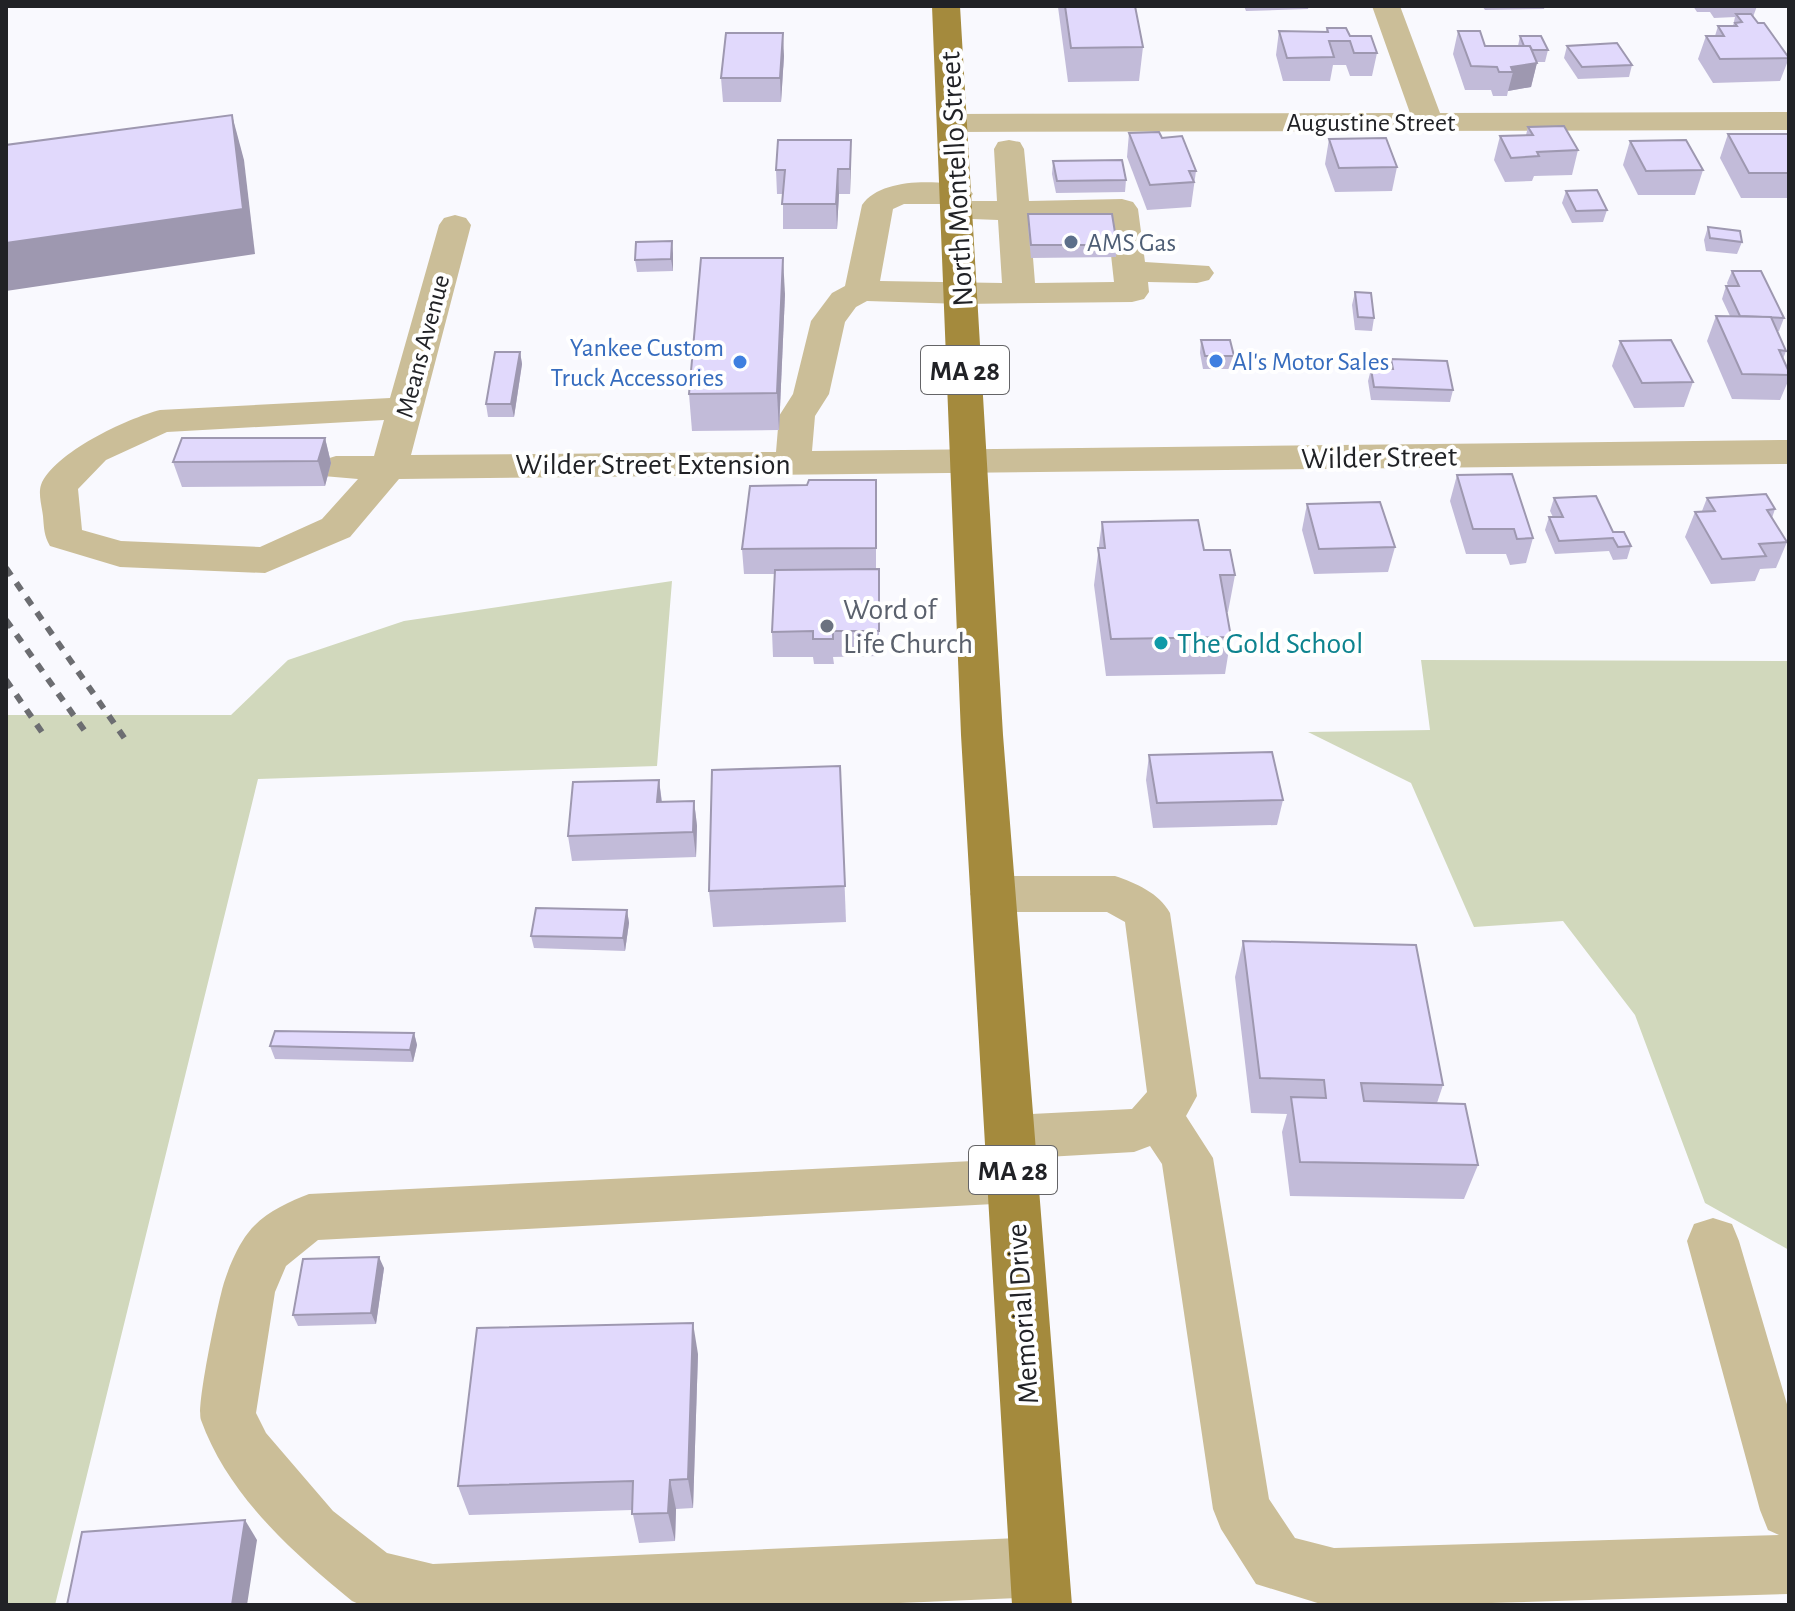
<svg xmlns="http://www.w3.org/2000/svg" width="1795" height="1611" viewBox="0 0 1795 1611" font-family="'Alegreya Sans',sans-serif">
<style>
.green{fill:#d1d8bc}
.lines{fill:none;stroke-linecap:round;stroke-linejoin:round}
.minor{fill:#cbbe98;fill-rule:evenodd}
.major{fill:#a48a3d;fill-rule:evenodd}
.rail{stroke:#6c6d71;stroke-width:6;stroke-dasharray:9 9;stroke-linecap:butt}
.wall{fill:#c2bbd9}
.shaded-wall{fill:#9e98b0}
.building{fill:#e1d9fc;stroke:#9e98b0;stroke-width:2}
.service-dot{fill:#5c6f8a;stroke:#fff;stroke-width:3}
.shop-dot{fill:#3f7fe0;stroke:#fff;stroke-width:3}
.worship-dot{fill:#6b7280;stroke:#fff;stroke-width:3}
.culture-dot{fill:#0f9aa8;stroke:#fff;stroke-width:3}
.labels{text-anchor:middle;stroke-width:8;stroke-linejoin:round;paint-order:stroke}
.far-street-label{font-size:26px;fill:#212226;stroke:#fff}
.far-service-label{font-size:26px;fill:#4e5e75;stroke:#fff;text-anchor:start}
.far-shop-label{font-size:26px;fill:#366cbe;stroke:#fff;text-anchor:end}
.shield{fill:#fff;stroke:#646467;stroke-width:2}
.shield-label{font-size:28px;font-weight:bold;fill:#212226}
.street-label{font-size:30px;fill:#212226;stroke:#fff}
.worship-label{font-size:30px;fill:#5b616d;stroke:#fff;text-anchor:start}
.culture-label{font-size:30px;fill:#0d838f;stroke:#fff;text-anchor:start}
</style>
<rect width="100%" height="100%" fill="#f9f9fe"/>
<g class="green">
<polygon points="672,581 657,766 258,779 55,1605 6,1605 6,715 231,715 288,660 404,621"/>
<polygon points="1421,660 1789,661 1789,1250 1705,1203 1635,1015 1563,921 1474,927 1411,783 1308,732 1430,730"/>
</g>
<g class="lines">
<g class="minor">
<polygon points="1372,6 1400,6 1440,113 1789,112 1789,130 953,132 942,129 938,123 942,117 953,114 1410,113"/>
<path d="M1009 140 1020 142 1024 149 1029 201 1122 199 1133 202 1138 209 1145 262 1209 266 1214 273 1209 280 1197 283 1148 282 1149 292 1144 299 1132 302 962 304 867 301 856 307 845 322 829 394 815 416 812 451 1789 440V464L399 479 350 537 265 573 120 567 50 546C44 536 44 528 43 516 42 507 38 494 41 485 53 453 128 418 160 410L390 398 439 225 444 218 455 215 466 218 471 225 411 455 776 452 779 416 793 394 811 321 832 293 845 286 862 205C881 177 939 180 968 187L973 194 966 201H997L994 149 998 142ZM904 204H949L942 211 947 218 998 220 1002 283 880 281 893 209ZM1107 219 1114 282 1035 283 1030 220ZM384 420 374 456H336L323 460 317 468 323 476 358 479 322 519 260 547 121 541 82 530 78 489 106 460 167 432Z"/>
<path d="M993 876H1115C1136 883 1159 893 1170 913L1197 1096 1186 1116 1213 1158 1269 1499 1295 1538 1334 1548 1779 1535 1768 1530 1760 1510 1687 1241 1694 1224 1713 1218 1732 1224 1739 1241 1789 1411V1594L1423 1605H1324L1256 1584 1221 1529 1213 1509 1162 1164 1150 1146 1134 1152 1010 1159 992 1152 985 1137 992 1122 1010 1115 1132 1109 1147 1092 1125 922 1107 912H993L977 907 970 894 977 881Z"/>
<path d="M1013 1159 1031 1165 1039 1181 1031 1197 1013 1203 318 1240 286 1266 275 1292 256 1413 266 1433 333 1511 387 1553 433 1564 1039 1537 1060 1546 1069 1567 1060 1588 1039 1597 853 1605H361L352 1601C292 1552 228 1495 201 1420 196 1408 216 1313 221 1294 225 1276 236 1248 248 1233 262 1214 288 1202 309 1194Z"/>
</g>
<polygon class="major" points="932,6 960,6 1003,735 1072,1605 1012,1605 961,735"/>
<g class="rail">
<polyline points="6,568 125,739"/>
<polyline points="6,620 89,737"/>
<polyline points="6,680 44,735"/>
</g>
</g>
<g class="wall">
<polygon points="1045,6 1135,6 1143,47 1139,81 1068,82 1058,7"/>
<polygon points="1244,6 1309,6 1308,9 1246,11"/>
<polygon points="1482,6 1545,6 1544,9 1485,10"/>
<polygon points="1693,6 1757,6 1753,17 1789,58 1780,81 1713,83 1698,59 1706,36 1715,36 1718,26 1733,26 1735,17 1714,18 1710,12 1697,12"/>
<polygon points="1327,28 1350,36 1377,53 1372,76 1350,76 1346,65 1333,65 1330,81 1283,81 1276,55 1279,31 1326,32"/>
<polygon points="1458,31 1485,46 1518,46 1520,36 1548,50 1545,62 1537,62 1531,87 1508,91 1507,96 1493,96 1491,90 1465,90 1453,54"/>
<polygon points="1567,46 1632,65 1629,77 1578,79 1564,58"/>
<polygon points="784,56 781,102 723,102 721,78"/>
<polygon points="1528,127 1578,150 1572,175 1534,176 1532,181 1505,182 1494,160 1500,136 1526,135"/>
<polygon points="1129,133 1162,138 1196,171 1191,207 1147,210 1127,157"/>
<polygon points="1728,134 1789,134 1789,198 1741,198 1720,158"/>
<polygon points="1329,139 1397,167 1392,191 1335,192 1325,164"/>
<polygon points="851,140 850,194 839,194 837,229 783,229 783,194 777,194 776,170"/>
<polygon points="1630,141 1703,170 1695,195 1638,195 1623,165"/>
<polygon points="1053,161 1126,180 1125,192 1056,193 1052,174"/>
<polygon points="1566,191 1607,210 1603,222 1572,223 1562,203"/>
<polygon points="1028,214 1117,245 1116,257 1031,258 1028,227"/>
<polygon points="1708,227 1742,242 1737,254 1706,251 1704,240"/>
<polygon points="672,241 673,271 637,272 635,260"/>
<polygon points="1732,271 1784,318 1779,331 1777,331 1786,351 1783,359 1789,372 1789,379 1780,400 1732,399 1707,341 1716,316 1730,316 1722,299 1726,286 1728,286 1727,283"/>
<polygon points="1355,292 1374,318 1372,331 1355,330 1352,305"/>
<polygon points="785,294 779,430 692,431 689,394"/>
<polygon points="1201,340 1234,356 1232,369 1203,369 1200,353"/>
<polygon points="1620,341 1693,382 1684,407 1634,408 1612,366"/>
<polygon points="520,352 522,364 514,417 488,417 486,404"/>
<polygon points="1391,359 1453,390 1450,402 1371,400 1368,381 1371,369 1389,369"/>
<polygon points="325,438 331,463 325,486 182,487 173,462"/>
<polygon points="1457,475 1533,538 1526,563 1510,565 1506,554 1466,554 1450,501"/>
<polygon points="876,480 876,569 879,569 879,656 833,657 834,664 814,664 813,657 773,657 772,632 775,574 744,574 742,549 807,485"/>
<polygon points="1554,498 1613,532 1631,546 1627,559 1613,560 1609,551 1555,554 1545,530 1549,517 1553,517 1550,511"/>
<polygon points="1707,498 1775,509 1772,518 1787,542 1776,568 1760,569 1755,581 1711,584 1685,537 1695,512 1702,511"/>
<polygon points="1307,504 1395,547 1388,572 1314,574 1302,530"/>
<polygon points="1102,522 1204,550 1235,575 1228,612 1227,612 1231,637 1225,674 1106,676 1094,585"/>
<polygon points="1149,755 1283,800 1277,825 1153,828 1146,780"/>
<polygon points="840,766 846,922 713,927 709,891"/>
<polygon points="659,780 662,802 694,801 697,826 696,857 572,861 568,836"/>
<polygon points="627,910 629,923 625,951 534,948 531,936"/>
<polygon points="1243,941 1443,1085 1437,1103 1478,1165 1464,1199 1290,1196 1282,1132 1287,1114 1251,1113 1235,977"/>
<polygon points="414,1033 417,1045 413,1062 275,1059 270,1046"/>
<polygon points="384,1268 376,1324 298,1326 293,1315"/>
<polygon points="698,1354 693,1508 676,1509 675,1541 639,1543 632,1510 469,1515 458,1486"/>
</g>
<g class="shaded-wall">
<polygon points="783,33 784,56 781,102 780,78"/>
<polygon points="1537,63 1531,87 1508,91 1513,72 1511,67"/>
<polygon points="232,115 244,160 255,254 6,291 6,243"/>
<polygon points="851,140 851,164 850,194 850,169"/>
<polygon points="838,169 839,194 837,229 836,204"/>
<polygon points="672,241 673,254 673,271 671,259"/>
<polygon points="783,258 785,294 779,430 777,393"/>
<polygon points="520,352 522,364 514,417 511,404"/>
<polygon points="325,438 331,463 325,486 318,461"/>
<polygon points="659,780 662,805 657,802"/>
<polygon points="694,801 697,826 696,857 693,832"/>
<polygon points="627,910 629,923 625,951 623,938"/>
<polygon points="414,1033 417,1045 413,1062 410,1050"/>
<polygon points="379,1257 384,1268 376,1324 371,1313"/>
<polygon points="693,1323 698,1354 693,1508 688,1479"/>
<polygon points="670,1480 676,1509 675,1541 668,1513"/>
<polygon points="245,1520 257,1540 247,1605 232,1605"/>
</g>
<g class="building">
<polygon points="1065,6 1135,6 1143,47 1071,48"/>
<polygon points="1736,14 1751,14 1758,23 1764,23 1789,58 1720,59 1706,36 1724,36 1718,26 1737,26 1735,23 1742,22"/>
<polygon points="1327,28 1346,28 1350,36 1371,36 1377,53 1354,53 1350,41 1329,41 1334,57 1287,58 1279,31 1328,32"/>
<polygon points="1458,31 1480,31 1485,46 1530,46 1537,63 1511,67 1513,72 1499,72 1497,67 1471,66"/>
<polygon points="726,33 783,33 780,78 721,78"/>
<polygon points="1520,36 1541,36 1548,50 1532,50 1530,46 1524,46"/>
<polygon points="1617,43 1632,65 1582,67 1567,46"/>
<polygon points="232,115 243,209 6,243 6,145"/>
<polygon points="1564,126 1578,150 1537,152 1539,156 1511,158 1500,136 1533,135 1528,127"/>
<polygon points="1159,132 1162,138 1182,136 1196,171 1189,171 1194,182 1150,185 1129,133"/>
<polygon points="1728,134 1789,134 1789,173 1749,173"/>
<polygon points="1386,138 1397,167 1339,168 1329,139"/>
<polygon points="778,140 851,140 850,169 838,169 836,204 782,204 785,170 776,170"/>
<polygon points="1686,140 1703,170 1646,171 1630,141"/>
<polygon points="1122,160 1126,180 1057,181 1053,161"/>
<polygon points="1597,190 1607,210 1576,211 1566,191"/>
<polygon points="1028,214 1112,214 1117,245 1031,245"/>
<polygon points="1708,227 1740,231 1742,242 1710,238"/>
<polygon points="672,241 671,259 635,260 636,242"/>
<polygon points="701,258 783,258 777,393 689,394"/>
<polygon points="1732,271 1761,271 1784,318 1740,316 1726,286 1739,286"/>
<polygon points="1355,292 1371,293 1374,318 1358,317"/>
<polygon points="1716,316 1771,317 1786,351 1779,350 1789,372 1789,375 1742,374"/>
<polygon points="1201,340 1230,340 1234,356 1205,356"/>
<polygon points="1671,340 1693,382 1642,383 1620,341"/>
<polygon points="495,352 520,352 511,404 486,404"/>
<polygon points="1391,359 1447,361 1453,390 1374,387 1371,369 1393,369"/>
<polygon points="182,438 325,438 318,461 173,462"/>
<polygon points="1512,474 1533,538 1517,539 1514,529 1473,529 1457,475"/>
<polygon points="809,480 876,480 876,548 742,549 750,486 807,485"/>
<polygon points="1766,494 1775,509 1767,510 1787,542 1759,544 1766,556 1722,559 1695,512 1715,511 1707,498"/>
<polygon points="1596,496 1613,532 1624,532 1631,546 1618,547 1613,538 1559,541 1549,517 1563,517 1554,498"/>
<polygon points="1380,502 1395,547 1319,549 1307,504"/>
<polygon points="1198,520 1204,550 1230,550 1235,575 1220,575 1231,637 1111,639 1098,548 1105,548 1102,522"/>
<polygon points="879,569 879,631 833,631 833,639 813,639 813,631 772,632 775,570"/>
<polygon points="1272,752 1283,800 1157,803 1149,755"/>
<polygon points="840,766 845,886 709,891 712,770"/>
<polygon points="659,780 657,802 694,801 693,832 568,836 573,782"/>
<polygon points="536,908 627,910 623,938 531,936"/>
<polygon points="1243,941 1416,945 1443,1085 1361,1083 1364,1101 1465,1104 1478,1165 1300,1162 1291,1097 1326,1098 1324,1080 1260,1078"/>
<polygon points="275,1031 414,1033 410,1050 270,1046"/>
<polygon points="379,1257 371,1313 293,1315 303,1259"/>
<polygon points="693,1323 688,1479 670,1480 668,1513 632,1514 633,1481 458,1486 477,1328"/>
<polygon points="245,1520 232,1605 67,1605 82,1532"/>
</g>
<circle class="service-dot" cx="1071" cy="242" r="8"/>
<g class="shop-dot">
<circle cx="1216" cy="361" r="8"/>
<circle cx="740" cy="362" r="8"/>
</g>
<circle class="worship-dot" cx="827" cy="626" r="8"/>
<circle class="culture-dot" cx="1161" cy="643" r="8"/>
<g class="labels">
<g class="far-street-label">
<text x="1371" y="131">Augustine Street</text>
<text transform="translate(422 346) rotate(-75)" y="9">Means Avenue</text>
</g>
<g class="far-service-label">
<text x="1087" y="251">AMS Gas</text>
</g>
<g class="far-shop-label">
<text x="724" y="356">Yankee Custom<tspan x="724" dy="30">Truck Accessories</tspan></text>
<text x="1232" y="370" text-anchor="start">Al's Motor Sales</text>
</g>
<g class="shield">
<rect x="921" y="346" width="88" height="48" rx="6"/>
<rect x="969" y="1146" width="88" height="48" rx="6"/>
</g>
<g class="shield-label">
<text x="965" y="380">MA 28</text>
<text x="1013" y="1180">MA 28</text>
</g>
<g class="street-label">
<text transform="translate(956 179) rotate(-93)" y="10">North Montello Street</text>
<text transform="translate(1379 457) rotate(-1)" y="10">Wilder Street</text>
<text x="653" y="474">Wilder Street Extension</text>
<text transform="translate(1022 1314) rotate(-94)" y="10">Memorial Drive</text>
</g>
<g class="worship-label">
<text x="843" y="619">Word of<tspan x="843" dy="34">Life Church</tspan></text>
</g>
<g class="culture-label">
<text x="1177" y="653">The Gold School</text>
</g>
</g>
<rect width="1795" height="1611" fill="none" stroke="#212226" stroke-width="16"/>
</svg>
